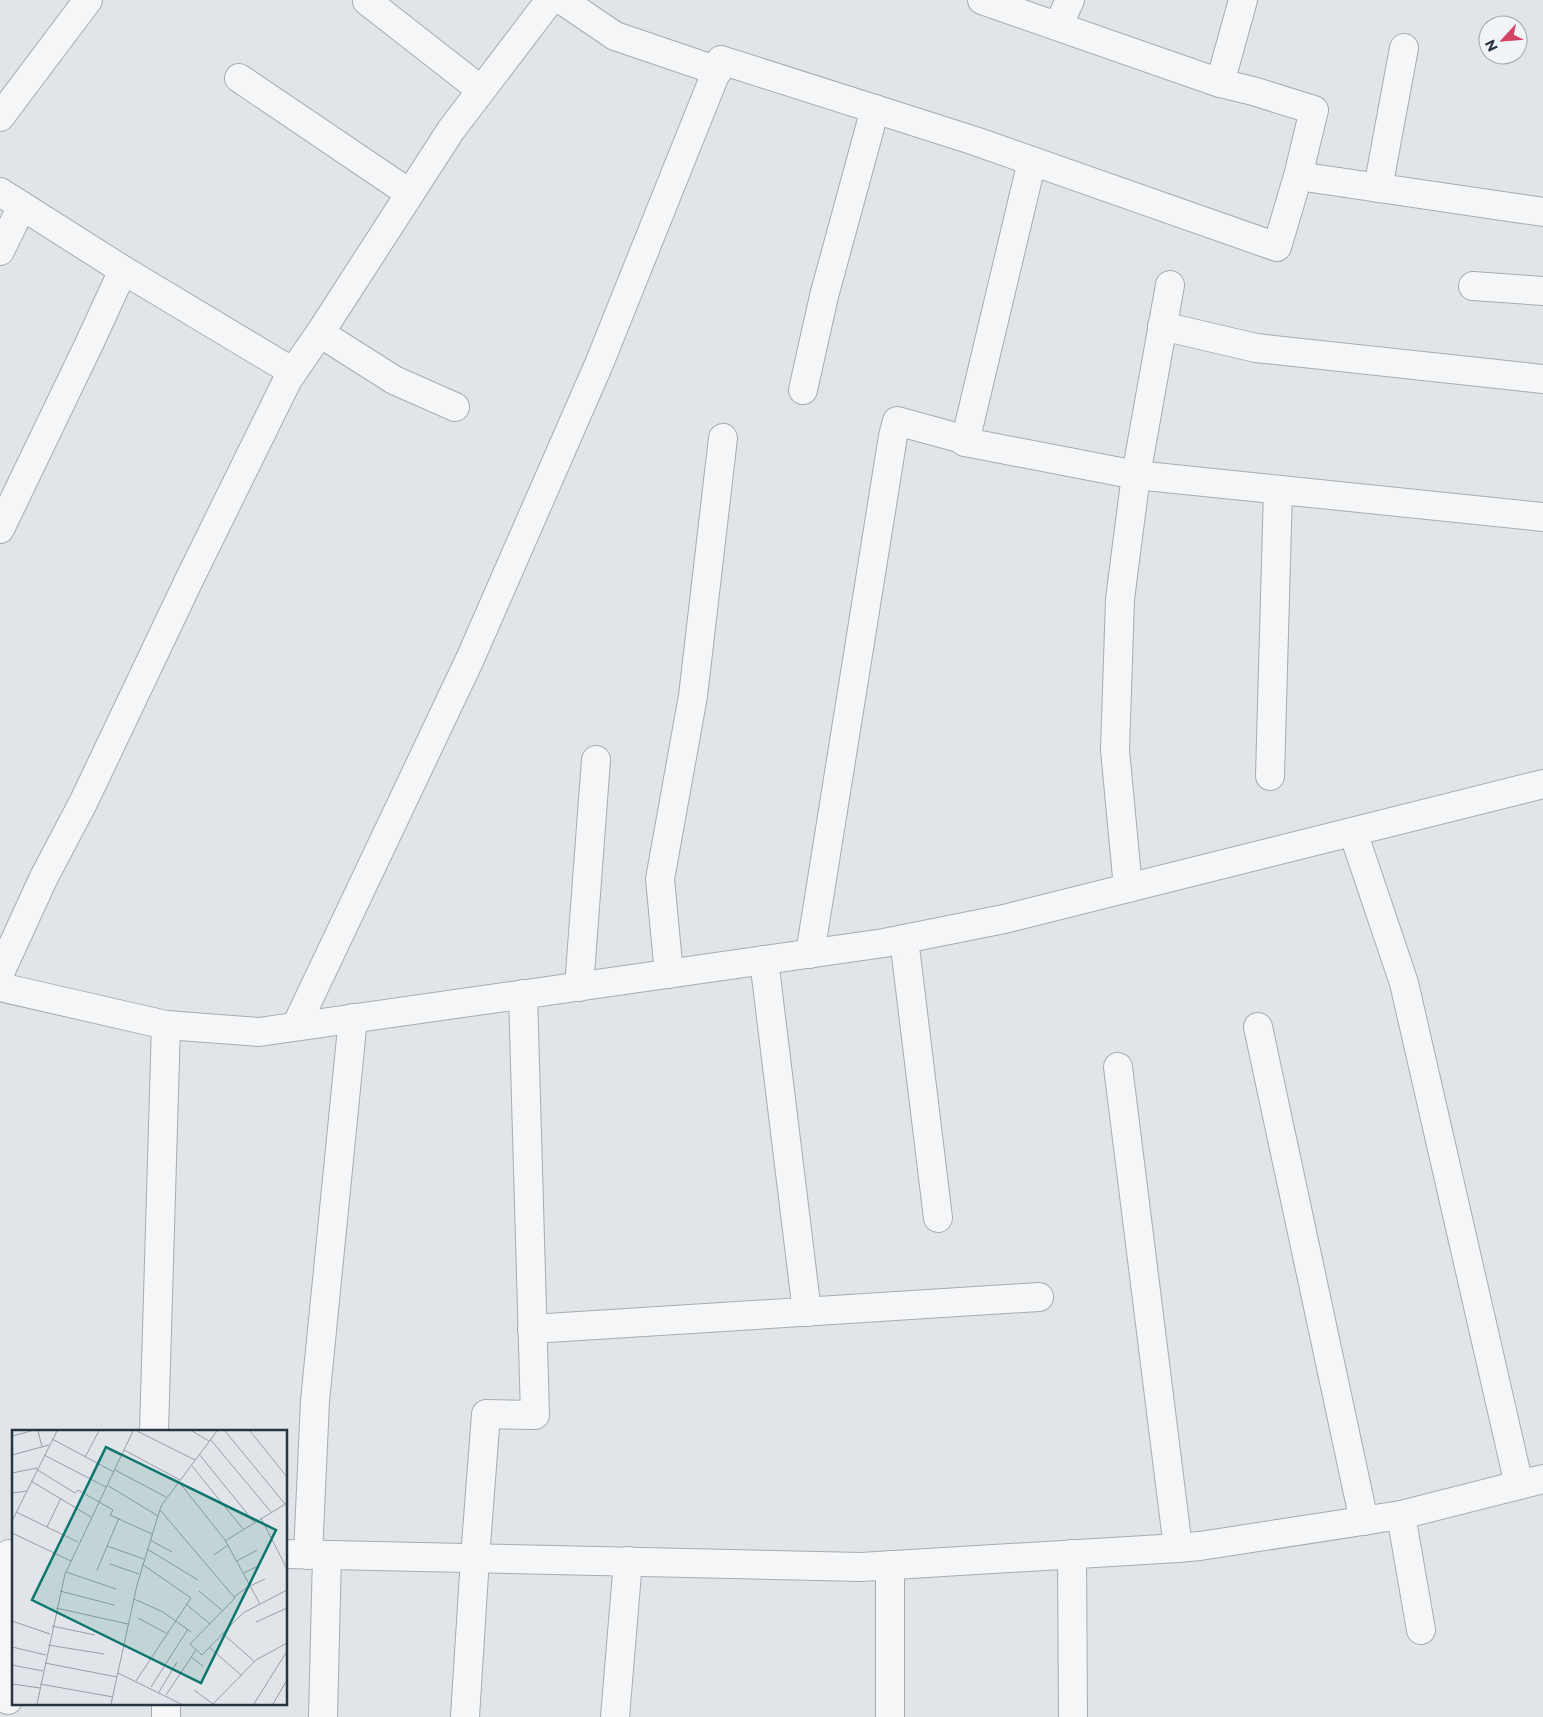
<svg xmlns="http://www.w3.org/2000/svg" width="1543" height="1717" viewBox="0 0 1543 1717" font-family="Montserrat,sans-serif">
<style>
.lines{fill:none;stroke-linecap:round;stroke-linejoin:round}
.minor-casing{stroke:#a6acb4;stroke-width:30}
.minor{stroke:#f4f6f8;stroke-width:28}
.inset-road{fill:none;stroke:#979ea7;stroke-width:1}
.view{fill:#0f766e;fill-opacity:0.15;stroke:#0f766e;stroke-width:2.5}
.inset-edge{fill:none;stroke:#293442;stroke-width:2.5}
</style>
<rect width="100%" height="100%" fill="#e1e5ea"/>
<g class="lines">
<defs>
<g id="minor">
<polyline points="562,0 615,36 718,71"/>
<polyline points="367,1 481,90"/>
<polyline points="1058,26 1070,0"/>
<polyline points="239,78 409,193"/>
<polyline points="1220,83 1243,0"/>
<polyline points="0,117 88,0"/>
<polyline points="1298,176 1543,212"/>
<polyline points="1378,188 1404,48"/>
<polyline points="0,192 123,270 293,372"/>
<polyline points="0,251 22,206"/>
<polyline points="1473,286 1543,291"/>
<polyline points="1162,326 1256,348 1543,379"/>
<polyline points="320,333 394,380 455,407"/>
<polyline points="803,390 824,296 875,109"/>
<polyline points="965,442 1032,161"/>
<polyline points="0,529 90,342 123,270"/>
<polyline points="1270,776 1278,490"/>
<polyline points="1353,832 1404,983 1519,1485"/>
<polyline points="1128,888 1115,750 1120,599 1136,475 1170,285"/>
<polyline points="904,939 938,1218"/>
<polyline points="810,954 893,436 897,421 959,438 965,442 1136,475 1543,517"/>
<polyline points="764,960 807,1312"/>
<polyline points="0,973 44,877 83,803 190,578 288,379 320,333 451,130 550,0"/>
<polyline points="669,974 660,879 693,696 723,438"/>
<polyline points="0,987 166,1025 259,1032 884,943 1004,919 1543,784"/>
<polyline points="579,987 596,760"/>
<polyline points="296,1026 470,659 599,364 721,60 975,141 1277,247 1298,176 1314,110 1253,91 1220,83 982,0"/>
<polyline points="1258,1027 1364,1521"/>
<polyline points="1118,1067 1178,1548"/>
<polyline points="532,1329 1039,1297"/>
<polyline points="154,1431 166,1025"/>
<polyline points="1401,1515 1421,1630"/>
<polyline points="286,1554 861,1567 1178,1548 1200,1546 1401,1515 1543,1479"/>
<polyline points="1072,1554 1073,1717"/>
<polyline points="308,1555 315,1401 353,1018"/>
<polyline points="8,1700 9,1554"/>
<polyline points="166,1717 166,1703"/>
<polyline points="323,1717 327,1555"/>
<polyline points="465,1717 475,1558 486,1414 535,1415 523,994"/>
<polyline points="615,1717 628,1561"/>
<polyline points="890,1717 890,1565"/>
</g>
</defs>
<use href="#minor" class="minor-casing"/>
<use href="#minor" class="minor"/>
</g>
<g transform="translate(12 1430)">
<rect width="275" height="275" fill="#e1e5ea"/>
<path class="inset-road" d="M26 1 30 17M125 1 183 30M180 1 197 11M213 1 273 74M238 1 275 47M0 6 19 1M40 9 102 42M198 9 259 82M95 19 110 26M112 20 168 50M187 24 242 92M0 25 37 15M32 25 94 57M73 27 87 1M180 36 231 99M24 39 63 63 66 60 101 80 98 85 140 104M103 40 154 67M0 43 25 38M19 51 79 87M167 52 213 110 248 174M95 55 146 86M0 63 15 61M148 80 223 168 178 214 190 225 231 183 275 160M4 82 66 112M249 88 275 139M0 91 45 1M35 97 49 68M0 103 59 131M138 110 160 122M213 111 275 73M95 116 132 129M135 119 186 150M202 125 216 115M225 131 245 120M98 134 127 144M85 140 107 88M54 142 104 159M232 143 246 136M238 156 253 149M48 161 102 175M187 161 211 181M222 167 238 155M122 169 151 182 179 202M174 174 198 194M44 178 116 194M126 188 154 203M0 191 38 204M244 192 275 178M40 196 83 205M210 203 243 232M36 215 92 224M0 217 34 225M197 217 229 245M179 227 191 236M33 233 105 247M0 235 31 241M106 243 169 274M124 251 179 168 130 134M0 254 28 258M28 254 101 267M139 257 176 199M182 260 201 274M147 262 165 232M154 265 184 220M25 274 53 144 121 1M99 274 125 155 149 76 205 1M201 274 244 230 275 213M242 274 275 221M261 274 275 250"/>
<path class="view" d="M94 17 264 100 189 253 20 170Z"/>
<rect width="275" height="275" class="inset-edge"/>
</g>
<g transform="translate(1503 40) rotate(244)"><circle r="24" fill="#f0f4f7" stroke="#a0a7af"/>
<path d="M0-4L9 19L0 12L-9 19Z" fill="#d24364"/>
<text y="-8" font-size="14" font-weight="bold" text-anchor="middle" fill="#293442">N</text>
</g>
</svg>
